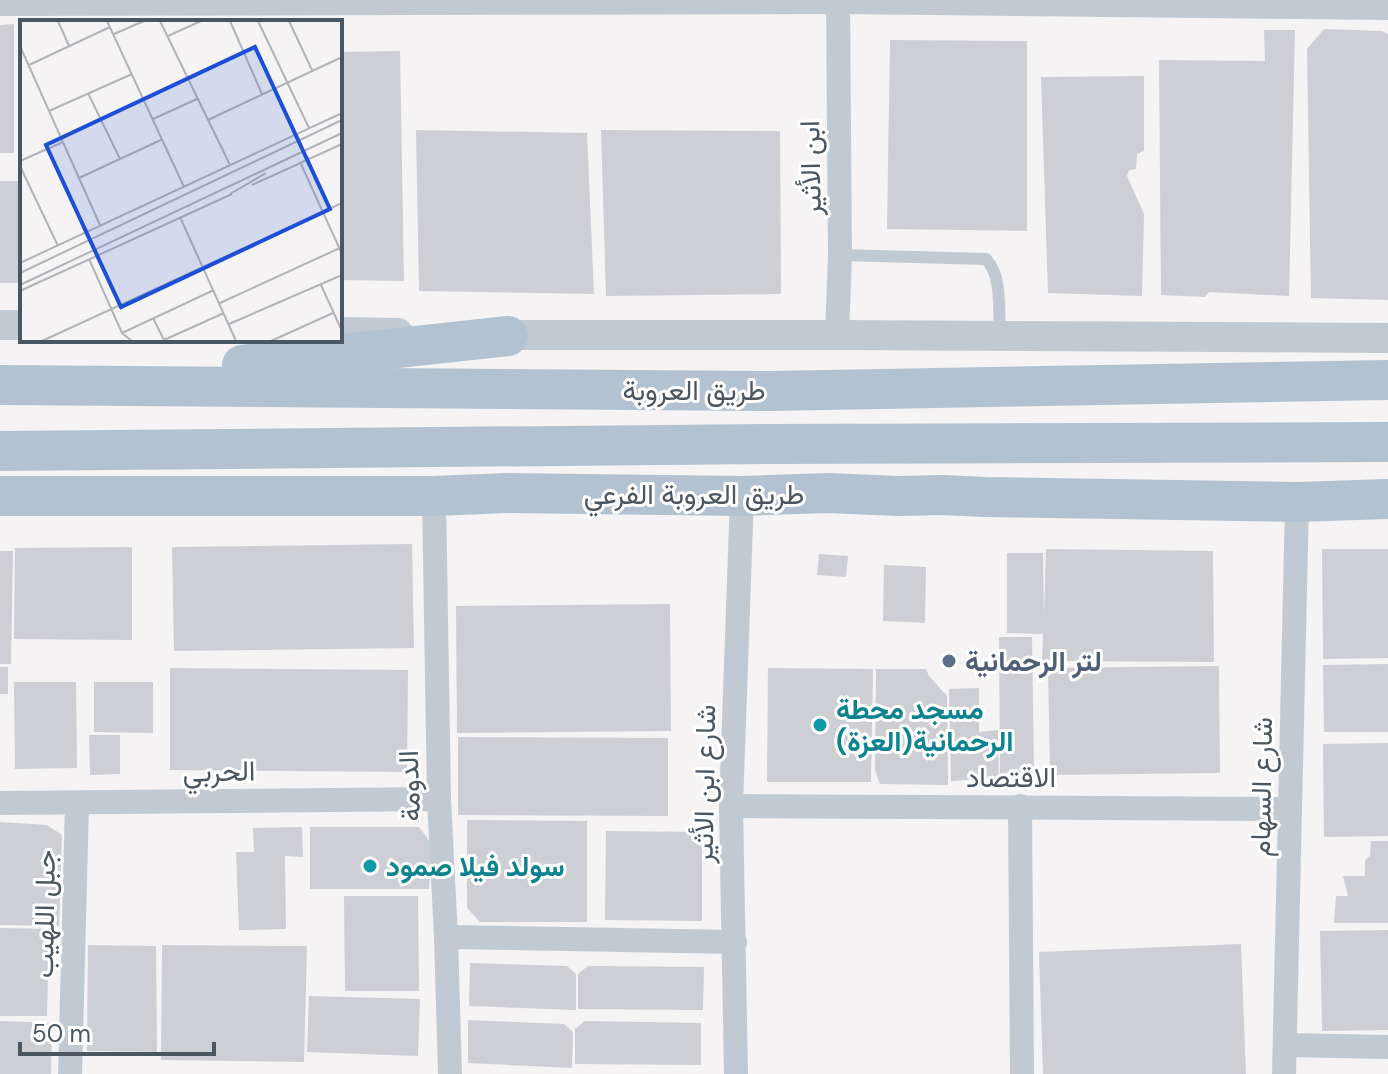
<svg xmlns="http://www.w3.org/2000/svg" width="1388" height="1074" viewBox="0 0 1388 1074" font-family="'DM Sans',Vazirmatn,sans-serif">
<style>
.building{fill:#cdcfd5}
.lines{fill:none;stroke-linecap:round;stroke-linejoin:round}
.service{stroke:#c1cad2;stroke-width:12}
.minor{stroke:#c1cad2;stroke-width:24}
.tertiary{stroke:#c1cad2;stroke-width:30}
.primary{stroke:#b3c2d1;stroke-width:40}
.service-dot{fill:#5c6f8a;stroke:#fff;stroke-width:3}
.culture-dot{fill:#0f9aa8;stroke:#fff;stroke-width:3}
.labels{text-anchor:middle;stroke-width:6;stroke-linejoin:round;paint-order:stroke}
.street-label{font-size:28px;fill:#4a5661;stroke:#fff}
.service-label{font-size:28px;font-weight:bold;fill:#4e5e75;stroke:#fff;text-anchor:start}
.culture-label{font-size:28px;font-weight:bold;fill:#0d838f;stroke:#fff;text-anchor:start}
.inset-road{fill:none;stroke:#b1b4b9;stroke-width:2}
.view{fill:#1d4ed8;fill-opacity:0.15;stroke:#1d4ed8;stroke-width:4}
.inset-edge{fill:none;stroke:#4a5661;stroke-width:4}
</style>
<rect width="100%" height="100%" fill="#f5f3f3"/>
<g class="building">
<polygon points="14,24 14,153 0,153 0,25"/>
<polygon points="1324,29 1382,31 1388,34 1388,300 1311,298 1307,49"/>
<polygon points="1264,30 1295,30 1289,296 1209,292 1205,297 1161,295 1159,60 1265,61"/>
<polygon points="890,40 1027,41 1027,231 887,229"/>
<polygon points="400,51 404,281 340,280 340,52"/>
<polygon points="1144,76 1144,151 1137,154 1136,169 1129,170 1127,176 1144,214 1142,296 1048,293 1041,77"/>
<polygon points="416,130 587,133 594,294 419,291"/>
<polygon points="601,130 780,131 781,294 606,296"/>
<polygon points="0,181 18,181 20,283 0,283"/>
<polygon points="412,544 414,648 174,651 172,547"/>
<polygon points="132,547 132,640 14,639 15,548"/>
<polygon points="1046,549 1213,551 1214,662 1042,661 1043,634 1007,633 1007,553 1043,553 1044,618"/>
<polygon points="1322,549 1388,549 1388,658 1323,659"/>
<polygon points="0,551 13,551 11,664 0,664"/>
<polygon points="819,554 848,556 846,577 817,575"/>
<polygon points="884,565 926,567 925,623 883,621"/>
<polygon points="670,604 671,731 457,733 456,606"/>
<polygon points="999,637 1032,637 1034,775 1000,775"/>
<polygon points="1388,664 1388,732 1324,732 1323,665"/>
<polygon points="1219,666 1220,773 1050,775 1048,668"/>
<rect x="0" y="667" width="8" height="27"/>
<polygon points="170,668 408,670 407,772 170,770"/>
<polygon points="768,668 873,669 871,782 767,782"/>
<polygon points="876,669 926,669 929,676 947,696 948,785 880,784 875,770"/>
<polygon points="14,682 76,682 77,768 15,769"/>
<polygon points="94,682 153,682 153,733 94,732"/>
<polygon points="979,688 979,732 998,730 999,778 951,781 949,689"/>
<polygon points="89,735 120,735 120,774 90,775"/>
<polygon points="458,737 668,738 668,816 458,815"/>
<polygon points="1388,743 1388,836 1324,837 1323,744"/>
<polygon points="467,820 587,821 587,922 480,922 467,908"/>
<polygon points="0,822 47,825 62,835 59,926 0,925"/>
<polygon points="302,827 303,857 285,856 286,929 239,930 236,852 254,852 253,828"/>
<polygon points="310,827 419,827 431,843 429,889 310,889"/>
<polygon points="606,831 702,832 702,921 605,920"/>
<polygon points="1371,841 1388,841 1388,923 1334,923 1336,896 1348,896 1343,876 1365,876 1365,860 1370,856"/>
<polygon points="344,896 418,896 419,991 345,991"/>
<polygon points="0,928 49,929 47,1016 0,1016"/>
<polygon points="1388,930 1388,1030 1322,1031 1320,931"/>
<polygon points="1241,944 1246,1074 1043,1074 1039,952"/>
<polygon points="88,945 156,946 157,1052 87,1051"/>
<polygon points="162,945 307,946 304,1062 161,1060"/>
<polygon points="470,963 567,966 576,974 576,1010 469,1006"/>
<polygon points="588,966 704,967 703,1010 578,1009 578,974"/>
<polygon points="309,996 420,999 418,1056 307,1052"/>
<polygon points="468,1020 564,1024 573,1032 572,1068 468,1063"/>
<polygon points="0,1021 52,1023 51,1074 0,1074"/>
<polygon points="585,1021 701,1023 701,1065 575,1064 575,1029"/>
</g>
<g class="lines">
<path class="service" d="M840 255 986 259C1003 277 998 310 1000 334"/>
<g class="minor">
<polyline points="0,4 838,2 1388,8"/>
<polyline points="837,335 840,255 838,0"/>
<polyline points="434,496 439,799 446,937 450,1074"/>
<polyline points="0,803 439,799"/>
<polyline points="731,806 1290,809"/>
<polyline points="1020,806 1022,1074"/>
<polyline points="446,937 735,942"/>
<polyline points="1285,1045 1388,1047"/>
<polyline points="70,1074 77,803"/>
<polyline points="736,1074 731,806 742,496"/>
<polyline points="1284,1074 1297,502"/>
</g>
<g class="tertiary">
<polyline points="0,325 22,325"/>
<polyline points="340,332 398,333"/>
<polyline points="486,335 837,335 1388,338"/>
</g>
<g class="primary">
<polyline points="242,365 508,336"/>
<polyline points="0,385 770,391 1388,380"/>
<polyline points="0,451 770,444 1388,442"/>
<polyline points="0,496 434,496 507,493 742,496 828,493 899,496 943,495 985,497 1297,502 1388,499"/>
</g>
</g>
<circle class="service-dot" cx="949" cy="661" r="8"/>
<g class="culture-dot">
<circle cx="820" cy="725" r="8"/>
<circle cx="370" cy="866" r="8"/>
</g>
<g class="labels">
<g class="street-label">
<text transform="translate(810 168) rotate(-91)" y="10">ابن الأثير</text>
<text x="694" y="400">طريق العروبة</text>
<text x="694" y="504">طريق العروبة الفرعي</text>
<text transform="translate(219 771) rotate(-1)" y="10">الحربي</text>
<text x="1011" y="787">الاقتصاد</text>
<text transform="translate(704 784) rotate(-89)" y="10">شارع ابن الأثير</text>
<text transform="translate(409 786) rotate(-92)" y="10">الدومة</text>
<text transform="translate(1261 787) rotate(-89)" y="10">شارع السهام</text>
<text transform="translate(44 914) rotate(-89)" y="10">جبل اللهيب</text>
</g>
<g class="service-label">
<text x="965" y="671">لتر الرحمانية</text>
</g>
<g class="culture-label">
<text x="836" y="719">مسجد محطة<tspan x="836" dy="32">الرحمانية(العزة)</tspan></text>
<text x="386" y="876">سولد فيلا صمود</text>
</g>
</g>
<g transform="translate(20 20)">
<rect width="322" height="322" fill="#f5f3f3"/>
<path class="inset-road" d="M38 1 49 26M87 1 164 167M140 1 210 145M210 1 242 74M238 1 289 108M269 1 292 50M94 14 124 1M148 16 181 1M0 26 80 205M9 45 90 7M167 58 224 32M68 73 100 139M29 91 112 54M133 99 177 79M188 100 322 37M0 141 43 122M281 144 322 234M0 146 38 226M59 158 143 119M232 165 322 124M210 174 246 153M160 197 216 321M69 239 102 313 112 321M0 243 322 93M0 253 322 100M24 260 212 174M0 265 322 113M301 265 322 311M0 271 26 259M200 283 322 227M133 298 144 320M209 304 322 255M102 313 194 270M144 320 204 293M22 321 322 183M251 321 313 293"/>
<path class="view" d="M235 27 310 189 101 287 26 125Z"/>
<rect width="322" height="322" class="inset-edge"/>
</g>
<path d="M20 1042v12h194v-12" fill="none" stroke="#4a5661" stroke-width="4"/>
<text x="32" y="1042" font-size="24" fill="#4a5661" stroke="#ffffff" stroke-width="6" paint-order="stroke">50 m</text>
</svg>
